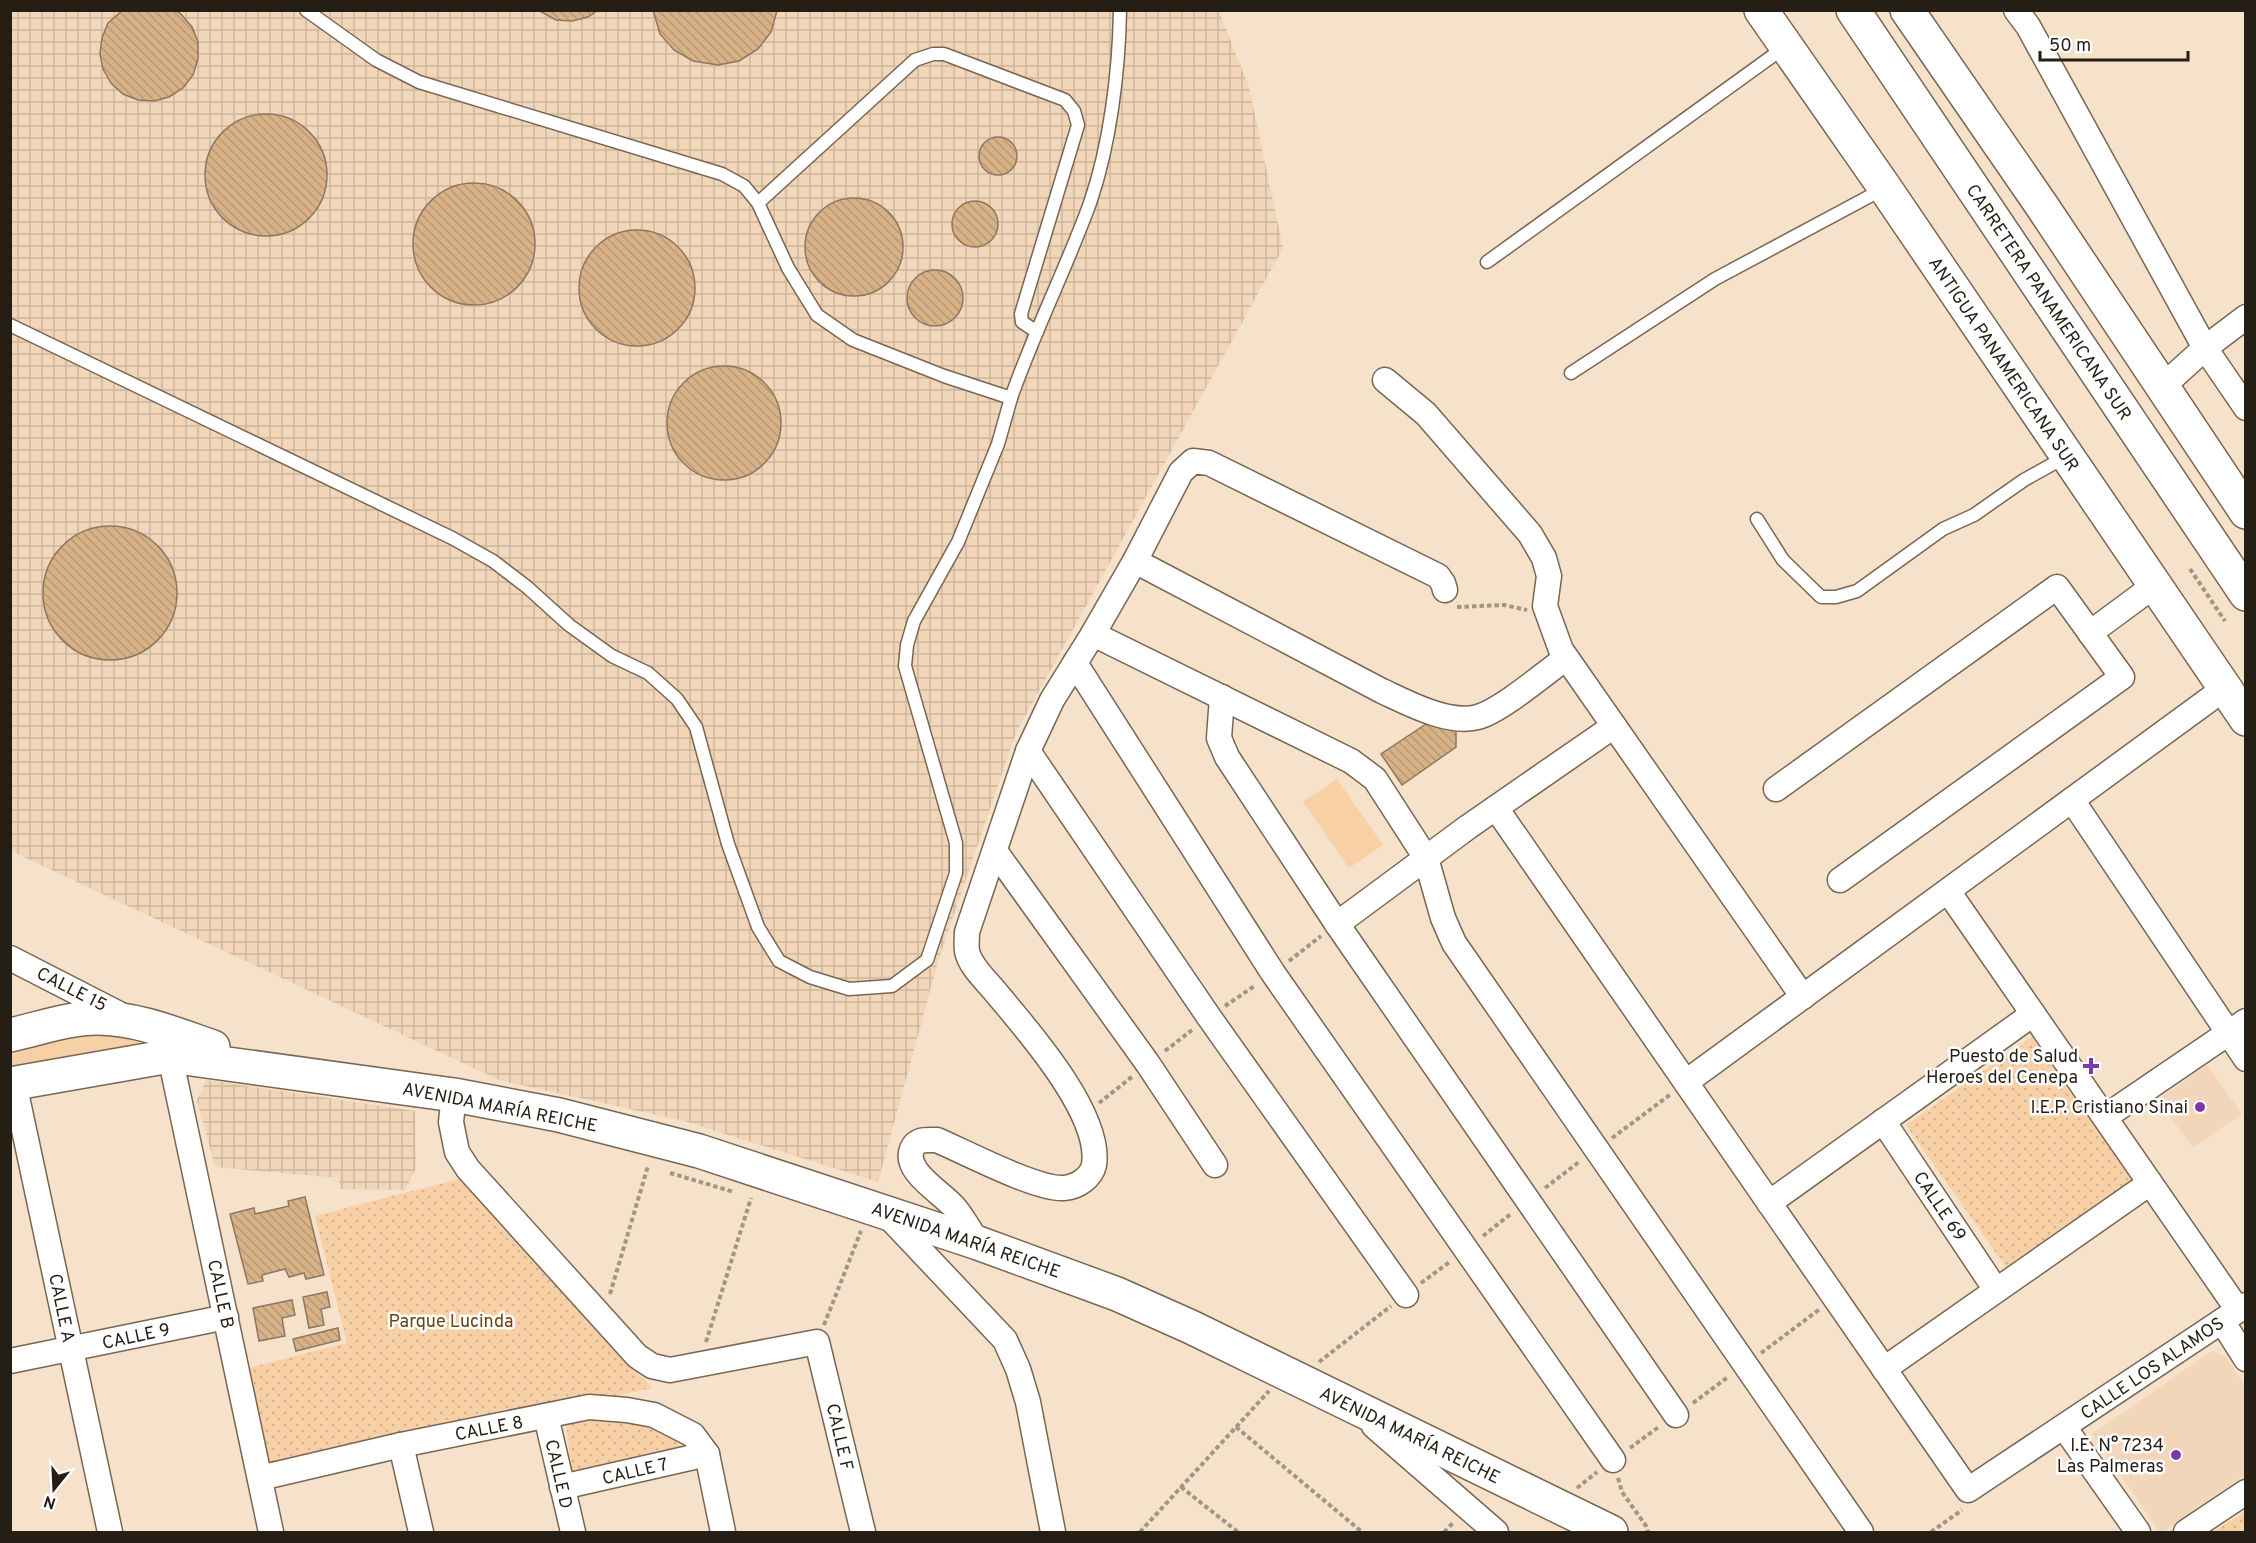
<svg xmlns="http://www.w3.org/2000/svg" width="2256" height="1543" viewBox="0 0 2256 1543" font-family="Overpass,sans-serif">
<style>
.built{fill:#f1d6b9}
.industrial{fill:url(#industrial-grid)}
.green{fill:#f7d0a6}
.park{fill:url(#park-dots)}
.building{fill:url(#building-back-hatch);stroke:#8b7864;stroke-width:1.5}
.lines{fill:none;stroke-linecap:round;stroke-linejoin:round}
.service-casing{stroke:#796652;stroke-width:15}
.minor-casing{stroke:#796652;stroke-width:27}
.primary-casing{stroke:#796652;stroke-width:36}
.motorway-casing{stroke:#796652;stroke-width:36}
.path{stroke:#a49483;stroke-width:4;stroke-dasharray:4.5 3;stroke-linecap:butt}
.service{stroke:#fff;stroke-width:12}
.minor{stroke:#fff;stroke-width:24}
.primary{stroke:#fff;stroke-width:33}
.motorway{stroke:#fff;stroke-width:33}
.poi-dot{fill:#7e38ab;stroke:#fff;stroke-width:2}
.labels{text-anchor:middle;stroke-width:5;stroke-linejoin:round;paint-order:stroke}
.street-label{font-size:18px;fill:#251e15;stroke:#fff}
.poi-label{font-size:18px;fill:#251e15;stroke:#fff;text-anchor:end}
.park-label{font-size:18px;fill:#6a4410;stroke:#fff}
</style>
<defs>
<pattern id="industrial-grid" width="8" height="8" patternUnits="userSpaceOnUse" patternTransform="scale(1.5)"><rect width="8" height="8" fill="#f1d6b9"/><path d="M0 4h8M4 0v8" fill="none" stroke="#ceb79e"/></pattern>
<pattern id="park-dots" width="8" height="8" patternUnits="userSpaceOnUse" patternTransform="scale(1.5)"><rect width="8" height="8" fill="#f7d0a6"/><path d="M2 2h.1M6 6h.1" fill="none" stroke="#d4b28e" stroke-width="1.8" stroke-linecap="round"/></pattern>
<pattern id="building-back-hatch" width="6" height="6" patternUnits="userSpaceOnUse" patternTransform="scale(1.5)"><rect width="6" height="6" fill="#d9b186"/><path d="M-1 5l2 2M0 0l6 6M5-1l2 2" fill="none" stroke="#ba9873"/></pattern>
</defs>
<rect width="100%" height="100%" fill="#f6e1ca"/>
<g class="built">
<polygon points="2207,1065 2242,1114 2193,1148 2158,1100"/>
<polygon points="2212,1351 2225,1356 2245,1387 2245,1475 2163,1532 2160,1532 2092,1434"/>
</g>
<g class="industrial">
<polygon points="11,11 1219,11 1249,87 1283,248 1016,733 939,958 878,1182 684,1121 499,1080 11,851"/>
<polygon points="206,1080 415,1111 416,1168 405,1190 340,1189 339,1178 215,1167 197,1100"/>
</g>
<g class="green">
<polygon points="1337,779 1383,845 1349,868 1303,802"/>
<polygon points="101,1031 165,1040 11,1073 10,1050"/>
</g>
<g class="park">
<polygon points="2033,1036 2135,1182 2008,1270 1906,1125"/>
<polygon points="467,1177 652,1388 268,1469 248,1368 347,1343 315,1216"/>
<polygon points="583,1418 642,1423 670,1437 682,1447 572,1475 566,1423"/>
<polygon points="2245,1512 2245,1532 2213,1532"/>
</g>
<g class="building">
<polygon points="123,10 175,10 181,14 192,27 198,42 198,59 193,75 183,88 169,97 154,101 138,100 123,94 111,83 103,69 100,54 102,38 108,23"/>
<polygon points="538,10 598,10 588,17 572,21 556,20"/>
<polygon points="653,10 777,10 777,11 771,32 758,49 739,61 718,65 693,61 674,50 660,34"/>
<circle cx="266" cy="175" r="61"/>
<circle cx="998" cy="156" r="19"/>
<circle cx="474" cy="244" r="61"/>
<circle cx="854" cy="247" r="49"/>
<circle cx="975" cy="224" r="23"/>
<circle cx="637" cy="288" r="58"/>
<circle cx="935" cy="298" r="28"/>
<circle cx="724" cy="423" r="57"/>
<circle cx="110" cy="593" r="67"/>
<polygon points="1432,720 1456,730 1456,747 1402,785 1381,754"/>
<polygon points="305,1197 324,1275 306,1279 304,1273 289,1277 285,1269 262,1275 263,1281 248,1284 230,1214 254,1208 255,1214 289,1206 288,1201"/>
<polygon points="327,1292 330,1307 321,1309 324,1325 309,1328 303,1297"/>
<polygon points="292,1300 295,1315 282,1318 285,1336 259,1341 253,1308"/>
<polygon points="338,1328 340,1340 296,1351 293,1339"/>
</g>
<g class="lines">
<defs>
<g id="service">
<path d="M306 10 376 60 419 82 722 174 744 186 758 203 788 268 817 315 853 340 944 376 1011 398C1034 332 1066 269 1090 203 1110 145 1119 72 1120 10"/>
<polyline points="758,203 915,60 933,54 944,54 1065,100 1074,111 1078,125 1021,314 1022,322 1037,332"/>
<polyline points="1487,262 1785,47"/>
<polyline points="10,325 452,538 493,561 527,587 569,625 612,656 648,673 677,699 696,727 728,844 758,927 779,961 810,977 849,989 892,986 927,960 956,873 956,843 905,666 907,645 914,621 958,542 998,444 1011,398"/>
<polyline points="1571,373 1715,279 1885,188"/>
<polyline points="1757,519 1783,560 1821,597 1836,597 1857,591 1943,529 1974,515 2024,480 2067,456"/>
</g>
<g id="minor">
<polyline points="2016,10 2028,26 2205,348 2246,408"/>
<polyline points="1385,380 1426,414 1530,534 1544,558 1549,576 1545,606 1561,650 1803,997"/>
<polyline points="2162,387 2205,348 2246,317"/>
<path d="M1135 561 1382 691C1408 703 1448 725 1478 717 1502 710 1545 673 1566 658"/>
<polyline points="2090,633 2155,585"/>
<polyline points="1093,634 1351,761 1375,779 1426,858 1443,918 1454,943 1861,1532"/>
<polyline points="1075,663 1273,973 1613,1460"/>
<polyline points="1222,697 1219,738 1227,757 1337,924 1676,1415"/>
<polyline points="1028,751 1209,1017 1406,1295"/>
<polyline points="1776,789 2057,587 2122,677 1840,880"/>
<polyline points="2072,800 2246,1059"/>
<polyline points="1496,808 1968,1490 2246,1305"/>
<polyline points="995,851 1148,1064 1215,1165"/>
<polyline points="1948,891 2238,1310"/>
<polyline points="1337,924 1468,827 1614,726"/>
<polyline points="10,958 125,1017"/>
<polyline points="170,1056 271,1532"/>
<polyline points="1686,1082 2225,688"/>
<polyline points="14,1083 110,1532"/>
<polyline points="454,1095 451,1122 457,1152 468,1169 637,1356 652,1366 670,1370 817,1342 863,1532"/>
<polyline points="2105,1117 2246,1021"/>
<polyline points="1883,1121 1996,1290"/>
<polyline points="1769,1203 2033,1014"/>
<polyline points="886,1214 1005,1340 1018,1369 1028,1402 1053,1532"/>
<path d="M978 1243C970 1231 963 1217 954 1207 941 1192 903 1171 912 1149 917 1138 927 1140 937 1140 965 1152 1037 1190 1064 1188 1077 1187 1091 1178 1094 1165 1102 1115 1029 1032 998 995 988 982 970 967 967 951 966 945 967 938 967 932L1028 751 1052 700 1093 634 1135 561 1181 472 1193 461 1209 463 1438 576 1443 583 1445 590"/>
<polyline points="2222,1321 2246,1359"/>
<polyline points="10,1361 226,1317"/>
<polyline points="1884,1369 2150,1183"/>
<polyline points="546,1416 573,1532"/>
<polyline points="1374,1426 1496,1532"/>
<polyline points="2064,1427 2138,1532"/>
<polyline points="401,1445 421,1532"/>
<polyline points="260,1478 401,1445 589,1407 627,1410 654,1415 693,1435 707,1454 723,1532"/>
<polyline points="562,1487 707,1454"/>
<polyline points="2186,1532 2246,1492"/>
</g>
<g id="primary">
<polyline points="1761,10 1885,188 2246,719"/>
<path d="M10 1035C38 1029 68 1018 97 1018 137 1018 175 1034 213 1047"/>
<polyline points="10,1084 170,1056 454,1095 559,1115 699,1151 978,1243 1117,1294 1191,1327 1611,1532"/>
</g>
<g id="motorway">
<polyline points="1853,10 2246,594"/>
<polyline points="1907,10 2042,206 2246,512"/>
</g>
</defs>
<use href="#service" class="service-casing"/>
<use href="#minor" class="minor-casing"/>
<use href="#primary" class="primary-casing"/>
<use href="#motorway" class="motorway-casing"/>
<g class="path">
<polyline points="2190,569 2225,621"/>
<polyline points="1457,607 1504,605 1527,610"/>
<polyline points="1289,961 1321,936"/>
<polyline points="1225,1006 1256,985"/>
<polyline points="1165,1051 1192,1030"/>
<polyline points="1099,1103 1133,1076"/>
<polyline points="1612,1138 1671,1094"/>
<polyline points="670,1173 734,1192"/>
<polyline points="1545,1188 1579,1162"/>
<polyline points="1483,1236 1512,1213"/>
<polyline points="1421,1283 1451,1261"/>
<polyline points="610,1294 648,1166"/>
<polyline points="824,1325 861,1231"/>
<polyline points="706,1342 751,1198"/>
<polyline points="1761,1353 1820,1309"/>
<polyline points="1319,1362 1391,1306"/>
<polyline points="1693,1403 1728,1377"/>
<polyline points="1236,1427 1362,1532"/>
<polyline points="1630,1448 1660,1426"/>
<polyline points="1618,1478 1622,1492 1646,1526 1648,1532"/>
<polyline points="1181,1487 1238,1532"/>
<polyline points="1577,1488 1597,1472"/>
<polyline points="1140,1532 1269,1391"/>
<polyline points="1444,1532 1454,1522"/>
<polyline points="1931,1532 1962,1510"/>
</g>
<use href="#service" class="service"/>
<use href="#minor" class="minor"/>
<use href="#primary" class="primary"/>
<use href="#motorway" class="motorway"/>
</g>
<g class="poi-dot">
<path d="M2088 1057h6v6h6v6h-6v6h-6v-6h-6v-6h6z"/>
<circle cx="2200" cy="1107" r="6"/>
<circle cx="2176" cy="1455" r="6"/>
</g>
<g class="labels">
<g class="street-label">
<text transform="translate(2049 302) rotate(56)" y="6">CARRETERA PANAMERICANA SUR</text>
<text transform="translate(2004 364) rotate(56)" y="6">ANTIGUA PANAMERICANA SUR</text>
<text transform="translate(72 989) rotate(27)" y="6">CALLE 15</text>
<text transform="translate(500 1107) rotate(11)" y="6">AVENIDA MARÍA REICHE</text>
<text transform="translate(1940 1206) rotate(56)" y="6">CALLE 69</text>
<text transform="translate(966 1240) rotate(19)" y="6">AVENIDA MARÍA REICHE</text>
<text transform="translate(221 1294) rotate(78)" y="6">CALLE B</text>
<text transform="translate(62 1308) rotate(78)" y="6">CALLE A</text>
<text transform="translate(136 1336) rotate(-12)" y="6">CALLE 9</text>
<text transform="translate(2152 1368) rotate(-34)" y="6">CALLE LOS ALAMOS</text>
<text transform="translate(489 1428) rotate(-11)" y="6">CALLE 8</text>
<text transform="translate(1410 1435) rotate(26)" y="6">AVENIDA MARÍA REICHE</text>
<text transform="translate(840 1437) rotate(77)" y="6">CALLE F</text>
<text transform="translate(635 1471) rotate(-13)" y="6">CALLE 7</text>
<text transform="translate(559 1474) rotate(77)" y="6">CALLE D</text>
</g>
<g class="poi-label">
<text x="2078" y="1062">Puesto de Salud<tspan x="2078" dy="21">Heroes del Cenepa</tspan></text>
<text x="2188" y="1113">I.E.P. Cristiano Sinai</text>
<text x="2164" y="1451">I.E. N° 7234<tspan x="2164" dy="21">Las Palmeras</tspan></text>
</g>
<g class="park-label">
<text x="451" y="1327">Parque Lucinda</text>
</g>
</g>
<rect width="2256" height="1543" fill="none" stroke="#251e15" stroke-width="24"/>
<g transform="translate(54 1489) rotate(198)" stroke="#ffffff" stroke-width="4.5" paint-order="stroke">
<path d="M0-4.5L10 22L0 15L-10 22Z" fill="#251e15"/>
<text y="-9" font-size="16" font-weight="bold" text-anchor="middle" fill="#251e15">N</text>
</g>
<path d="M2040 51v9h148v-9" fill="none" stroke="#251e15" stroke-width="3"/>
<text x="2049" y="51" font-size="18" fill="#251e15" stroke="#ffffff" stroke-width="4.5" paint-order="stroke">50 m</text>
</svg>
